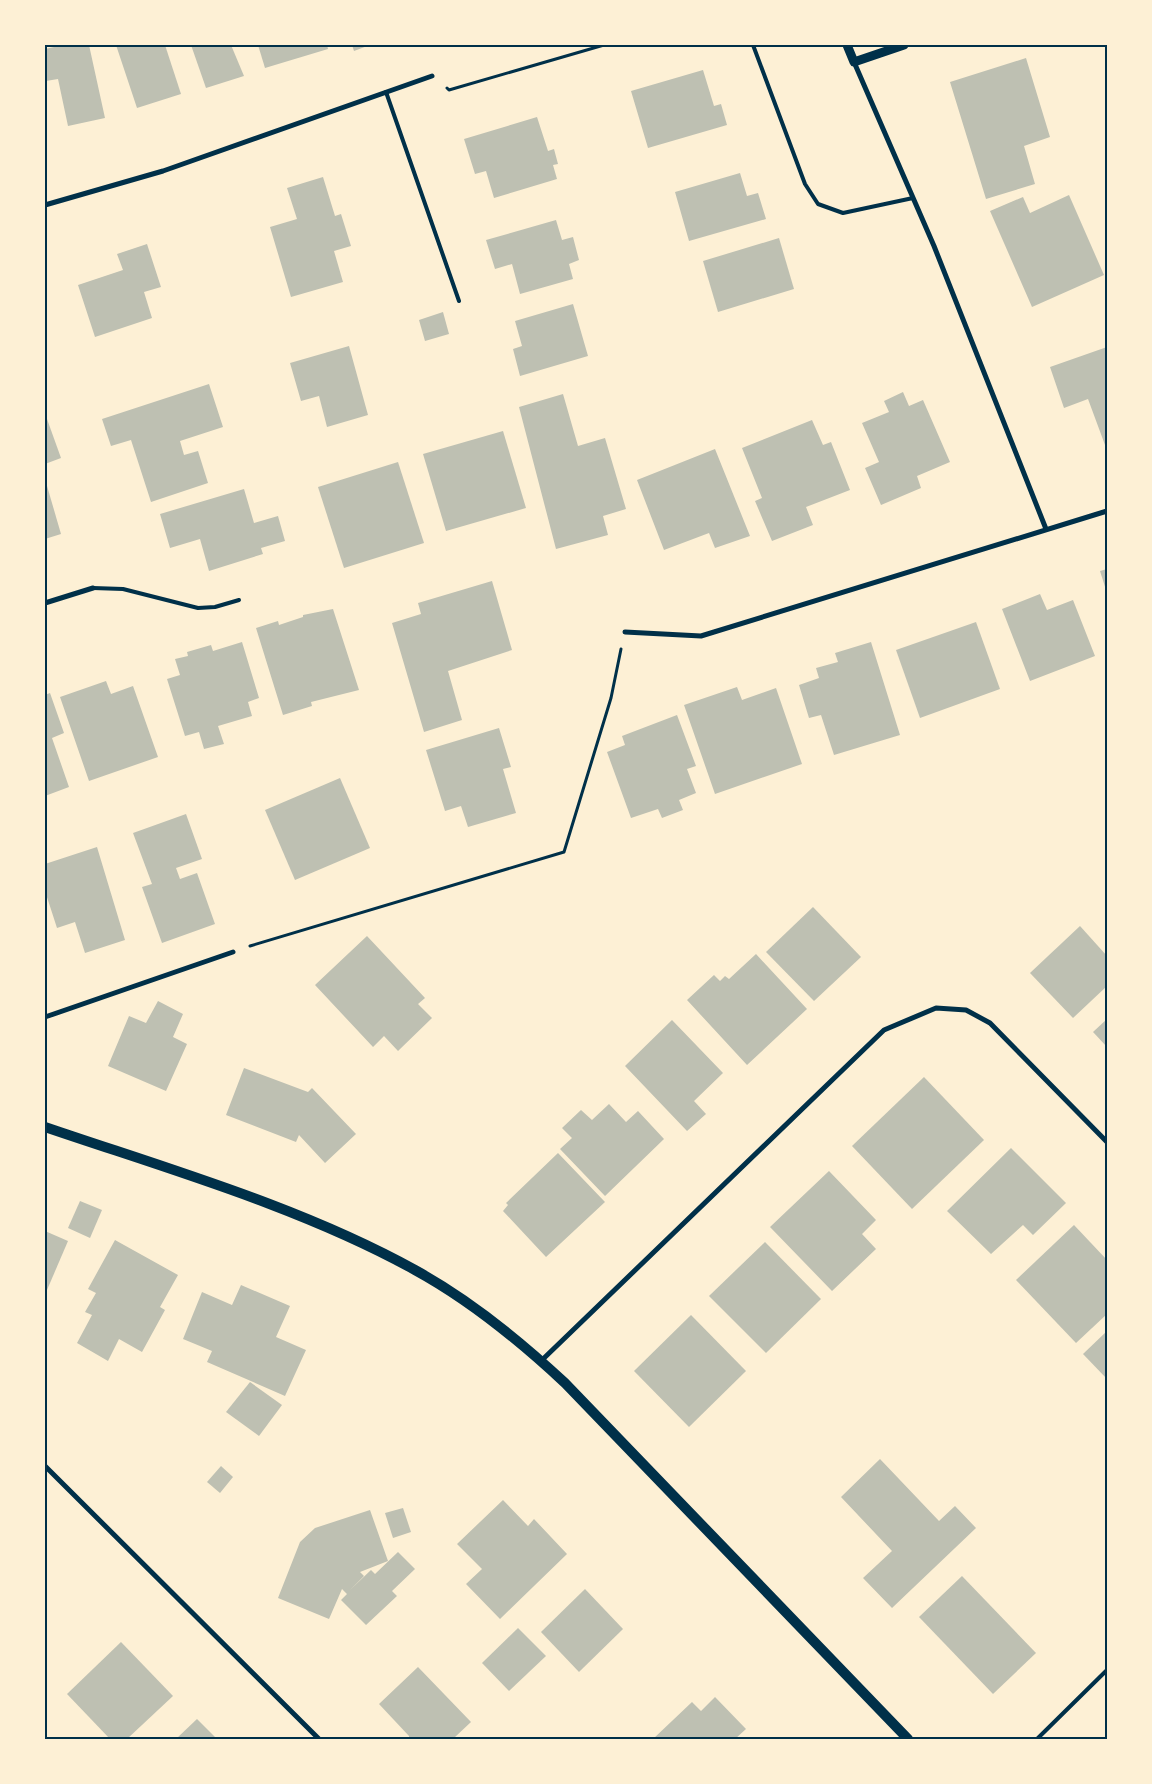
<svg xmlns="http://www.w3.org/2000/svg" width="1152" height="1784" viewBox="0 0 1152 1784" font-family="'Sofia Sans Condensed',sans-serif">
<style>
.building{fill:#bec0b2}
.lines{fill:none;stroke-linecap:round;stroke-linejoin:round}
.path{stroke:#003049;stroke-width:3}
.service{stroke:#003049;stroke-width:4}
.minor{stroke:#003049;stroke-width:5}
.tertiary{stroke:#003049;stroke-width:9}
.secondary{stroke:#003049;stroke-width:10}
.neatline{fill:none;stroke:#003049;stroke-width:2}
</style>
<rect width="100%" height="100%" fill="#fdf0d5"/>
<g class="building">
<polygon points="63,45 89,45 105,118 68,126 58,79 46,81 45,76 45,49"/>
<polygon points="116,45 165,45 181,94 137,108"/>
<polygon points="191,45 231,45 244,76 206,88"/>
<polygon points="258,45 327,45 328,49 265,68"/>
<polygon points="352,45 370,45 354,51"/>
<polygon points="1026,58 1050,137 1024,146 1035,184 986,199 950,82"/>
<polygon points="703,70 714,106 721,104 727,125 648,148 631,91"/>
<polygon points="537,117 548,151 554,149 558,164 553,165 557,179 494,198 486,171 475,174 464,139"/>
<polygon points="740,173 747,196 758,193 766,219 689,241 675,192"/>
<polygon points="323,177 335,216 341,214 351,246 334,251 343,282 291,297 270,227 297,219 287,188"/>
<polygon points="1069,195 1104,275 1032,307 990,211 1023,197 1030,213"/>
<polygon points="556,220 562,240 573,237 579,260 569,264 573,279 520,294 512,264 495,269 486,240"/>
<polygon points="779,238 794,289 718,312 703,261"/>
<polygon points="147,244 161,287 144,292 152,318 95,337 78,285 123,270 117,254"/>
<polygon points="573,304 588,356 520,376 513,349 522,346 515,321"/>
<polygon points="443,312 449,334 425,341 419,320"/>
<polygon points="349,346 368,415 327,427 319,396 301,401 290,363"/>
<polygon points="1107,347 1107,444 1105,445 1088,399 1064,408 1050,367"/>
<polygon points="209,384 223,427 180,441 184,455 198,451 208,483 151,502 131,440 111,446 102,419"/>
<polygon points="903,392 909,406 923,400 950,462 917,476 921,488 881,505 865,468 879,462 862,423 889,412 884,401"/>
<polygon points="563,394 578,446 605,438 626,509 603,516 608,535 556,549 519,407"/>
<polygon points="47,419 61,458 45,464 45,420"/>
<polygon points="812,420 823,445 831,442 850,490 806,507 813,525 772,541 755,501 762,498 742,448"/>
<polygon points="503,431 526,508 446,531 423,454"/>
<polygon points="715,449 750,536 715,548 709,533 664,550 637,480"/>
<polygon points="398,462 424,543 344,568 318,487"/>
<polygon points="45,479 61,534 45,539"/>
<polygon points="244,489 254,523 278,516 285,541 261,548 263,554 209,571 200,539 170,548 160,514"/>
<polygon points="1107,569 1107,593 1100,571"/>
<polygon points="492,581 512,650 448,671 462,720 424,732 392,623 421,614 418,603"/>
<polygon points="1040,594 1047,610 1073,600 1095,656 1030,681 1002,609"/>
<polygon points="333,609 359,690 311,702 312,706 283,715 256,628 278,621 279,625 303,617 303,615"/>
<polygon points="976,622 1000,689 920,718 896,650"/>
<polygon points="242,642 259,698 248,702 252,716 218,726 224,744 204,749 199,732 185,736 167,679 180,675 175,659 188,656 187,652 211,645 213,651"/>
<polygon points="871,642 900,735 834,755 821,715 809,718 799,685 819,678 816,668 838,662 835,653"/>
<polygon points="106,681 111,694 133,686 158,757 89,781 60,697"/>
<polygon points="737,687 742,700 776,688 802,764 715,794 684,705"/>
<polygon points="50,693 64,733 52,738 69,787 45,796 45,695"/>
<polygon points="677,715 696,766 687,769 696,793 679,800 683,810 662,818 658,809 631,818 607,752 625,745 622,736"/>
<polygon points="499,728 511,767 503,769 516,813 468,827 461,806 445,811 426,750"/>
<polygon points="340,778 370,848 295,880 265,810"/>
<polygon points="186,814 202,859 176,868 180,879 197,873 215,924 162,943 142,887 152,884 133,833"/>
<polygon points="97,847 125,940 85,953 75,922 57,928 45,891 45,864"/>
<polygon points="813,907 861,957 814,1001 766,952"/>
<polygon points="1080,926 1107,956 1107,986 1073,1018 1030,973"/>
<polygon points="367,936 425,998 418,1004 432,1018 398,1051 384,1036 373,1047 315,985"/>
<polygon points="756,954 807,1009 747,1065 687,1000 714,975 720,981 725,976 729,979"/>
<polygon points="158,1001 183,1014 173,1037 187,1044 166,1091 108,1066 129,1016 146,1023"/>
<polygon points="1107,1019 1107,1047 1093,1032"/>
<polygon points="672,1020 723,1073 694,1101 706,1114 687,1131 625,1066"/>
<polygon points="244,1068 308,1092 312,1088 356,1134 325,1163 299,1135 296,1142 226,1115"/>
<polygon points="924,1077 984,1140 912,1209 852,1146"/>
<polygon points="609,1104 626,1122 638,1111 664,1139 605,1196 560,1149 572,1138 562,1128 581,1110 592,1120"/>
<polygon points="1011,1148 1066,1203 1033,1235 1023,1225 991,1254 947,1211"/>
<polygon points="558,1153 605,1202 546,1257 503,1211 508,1205 506,1203"/>
<polygon points="829,1171 876,1220 862,1234 876,1249 832,1291 770,1227"/>
<polygon points="80,1201 102,1210 90,1238 68,1228"/>
<polygon points="1074,1225 1107,1260 1107,1314 1076,1343 1016,1280"/>
<polygon points="45,1231 68,1241 47,1290 45,1289"/>
<polygon points="115,1240 178,1275 160,1307 165,1310 142,1352 119,1339 108,1361 77,1343 92,1315 85,1312 96,1293 88,1289"/>
<polygon points="765,1242 821,1299 766,1353 709,1296"/>
<polygon points="241,1285 290,1306 276,1337 306,1350 285,1396 207,1362 212,1351 183,1339 202,1292 232,1305"/>
<polygon points="691,1315 746,1371 689,1427 634,1371"/>
<polygon points="1107,1331 1107,1379 1083,1354"/>
<polygon points="250,1382 282,1405 259,1436 226,1412"/>
<polygon points="880,1459 939,1521 955,1506 976,1528 892,1608 863,1578 892,1551 841,1497"/>
<polygon points="221,1466 233,1477 220,1493 207,1482"/>
<polygon points="503,1500 528,1526 534,1519 567,1554 500,1619 466,1584 482,1569 457,1544"/>
<polygon points="403,1508 411,1532 393,1538 385,1513"/>
<polygon points="370,1510 388,1561 360,1572 364,1576 349,1591 371,1570 375,1574 398,1552 415,1569 392,1591 397,1596 366,1625 341,1600 347,1594 342,1589 329,1619 278,1598 300,1542 315,1528"/>
<polygon points="962,1576 1036,1653 993,1694 919,1617"/>
<polygon points="585,1589 623,1629 579,1672 541,1632"/>
<polygon points="518,1628 546,1656 509,1691 482,1663"/>
<polygon points="121,1642 173,1696 127,1739 110,1739 67,1694"/>
<polygon points="418,1667 471,1722 455,1737 456,1739 409,1739 409,1736 379,1704"/>
<polygon points="715,1697 746,1729 735,1739 653,1739 692,1702 701,1711"/>
<polygon points="197,1719 217,1739 176,1739"/>
</g>
<g class="lines">
<g class="path">
<polyline points="447,88 449,90 604,45"/>
<polyline points="250,946 564,852 611,698 621,649"/>
</g>
<g class="service">
<polyline points="753,45 805,184 818,204 843,213 913,198"/>
<polyline points="386,92 459,301"/>
<polyline points="93,588 123,589 198,608 215,607 239,600"/>
<polyline points="1037,1739 1107,1670"/>
</g>
<g class="minor">
<polyline points="854,62 934,246 1046,529"/>
<polyline points="45,205 163,171 432,76"/>
<polyline points="45,603 93,588"/>
<polyline points="625,632 701,636 1107,511"/>
<polyline points="45,1017 233,952"/>
<polyline points="541,1361 884,1030 936,1008 966,1010 990,1023 1107,1142"/>
<polyline points="45,1466 319,1739"/>
</g>
<polyline class="tertiary" points="847,45 854,62 904,45"/>
<path class="secondary" d="M45 1127C168 1169 301 1207 415 1270 470 1300 519 1340 565 1383L908 1739"/>
</g>
<rect width="1152" height="1784" fill="none" stroke="#fdf0d5" stroke-width="92"/>
<rect x="46" y="46" width="1060" height="1692" class="neatline"/>
</svg>
